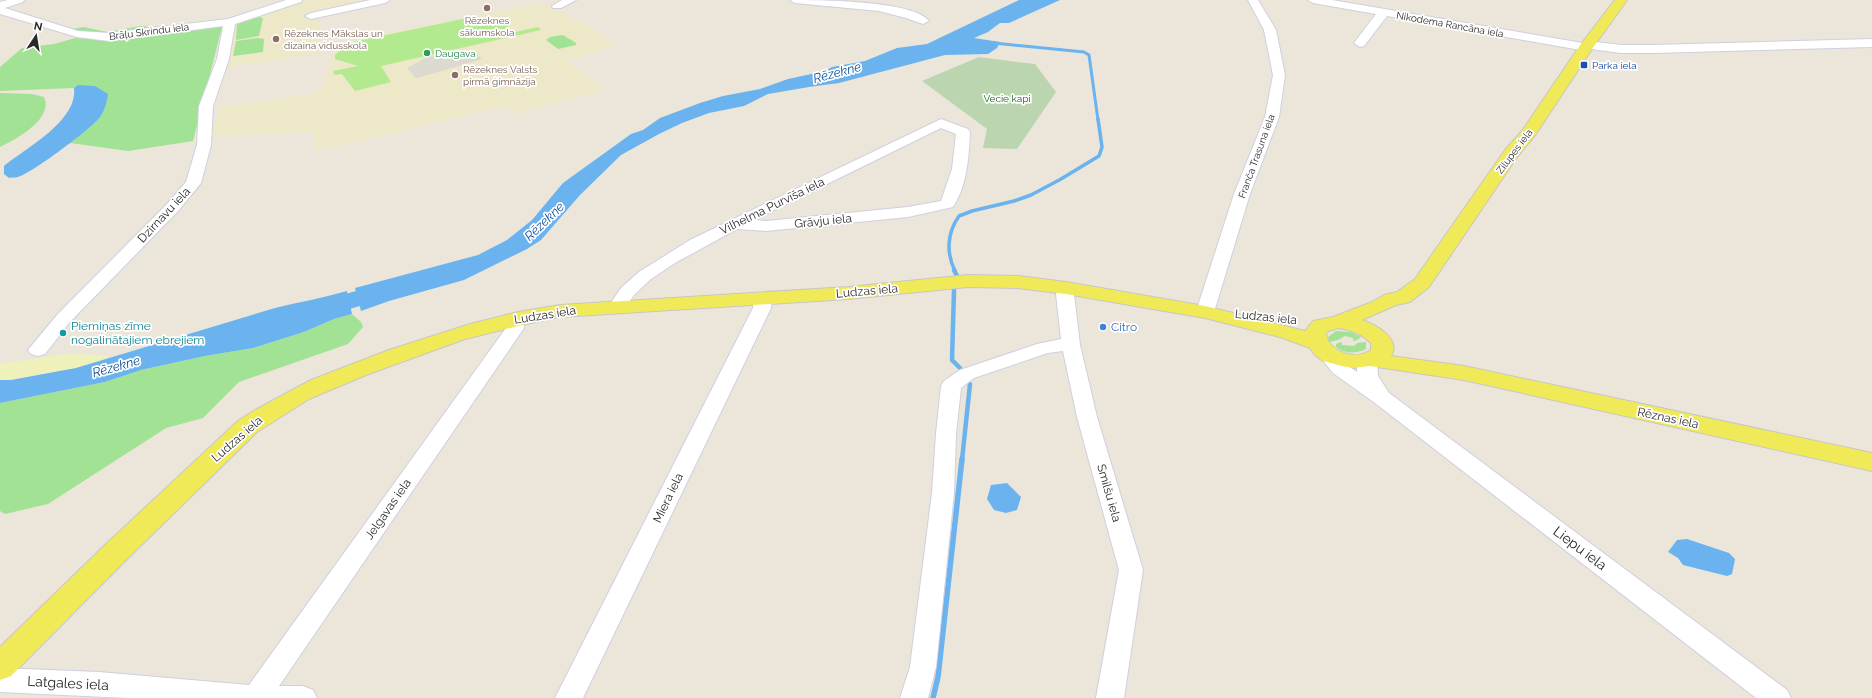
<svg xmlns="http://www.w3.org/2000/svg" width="1872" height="698" viewBox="0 0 1872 698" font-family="Raleway,sans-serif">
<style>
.education{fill:#ede8c8}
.green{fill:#a1e294}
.sand{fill:#eff1bb}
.cemetery{fill:#bbd5b0}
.pitch{fill:#b3ea90}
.plaza{fill:#dbd9d0}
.water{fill:#6ab3ef}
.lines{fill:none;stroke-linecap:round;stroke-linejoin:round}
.stream-far3{stroke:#6ab3ef;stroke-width:3}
.stream-far2{stroke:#6ab3ef;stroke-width:3.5}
.stream-far1{stroke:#6ab3ef;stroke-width:4.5}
.stream{stroke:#6ab3ef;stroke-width:5.5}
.river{fill:#6ab3ef;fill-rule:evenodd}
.minor-casing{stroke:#cfcfe1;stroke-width:2}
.major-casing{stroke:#c7c7c7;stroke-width:2}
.minor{fill:#fff;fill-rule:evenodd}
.major{fill:#f1ea58;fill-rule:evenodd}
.education-dot{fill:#8d6e63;stroke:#fff;stroke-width:1.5}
.leisure-dot{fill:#2e9e5b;stroke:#fff;stroke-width:1.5}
.transit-dot{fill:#1a4fb4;stroke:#fff;stroke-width:1.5}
.shop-dot{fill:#3f7fe0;stroke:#fff;stroke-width:1.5}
.culture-dot{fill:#0f9aa8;stroke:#fff;stroke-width:1.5}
.labels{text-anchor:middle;stroke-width:3.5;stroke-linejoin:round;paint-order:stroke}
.far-education-label{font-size:10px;fill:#785e54;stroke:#fff;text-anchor:start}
.far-street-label{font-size:10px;fill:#282828;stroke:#fff}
.far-leisure-label{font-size:10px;fill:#27864d;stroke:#fff;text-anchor:start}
.far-transit-label{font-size:10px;fill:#164399;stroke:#fff;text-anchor:start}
.far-park-label{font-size:10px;fill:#1a6419;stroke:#fff}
.street-label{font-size:12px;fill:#282828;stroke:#fff}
.culture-label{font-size:12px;fill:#0d838f;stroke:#fff;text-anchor:start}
.shop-label{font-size:12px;fill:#366cbe;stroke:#fff;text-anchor:start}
.water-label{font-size:13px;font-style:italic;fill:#0c4e98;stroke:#fff}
.near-street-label{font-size:14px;fill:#282828;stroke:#fff}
</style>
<rect width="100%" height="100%" fill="#ebe6d9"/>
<g class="education">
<polygon points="302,0 394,0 320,16 320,54 227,67 234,25"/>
<polygon points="541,3 593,28 614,46 566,61 606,90 513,114 505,106 317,151 312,132 209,136 221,107 311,94 321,89 337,43"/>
</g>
<g class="green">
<polygon points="259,17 263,18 259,36 236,40 237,24"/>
<path d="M141 26 149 27 147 30C122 35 97 36 72 29L84 27 107 32Z"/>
<polygon points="222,27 193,141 128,151 70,143 100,117 79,85 74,88 0,91 0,67 22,48 54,44 75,38 102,40 168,31"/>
<polygon points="563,35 576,43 576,45 558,49 546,40 550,37"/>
<polygon points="258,38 264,39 263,52 233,56 236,41"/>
<path d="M0 93 32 94 44 97C54 119 16 139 0 147Z"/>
<polygon points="352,314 361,322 363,327 348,344 239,382 203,418 166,428 48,504 5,514 0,511 0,403 105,382 141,370 205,356 253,348 304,332 334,319"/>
<polygon points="1336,331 1351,332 1361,337 1357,340 1353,341 1353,338 1345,336 1338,340 1329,342 1328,337"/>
<path d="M1341 342 1342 343V345L1354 346 1357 343 1366 342V349C1356 354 1345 354 1336 347V344Z"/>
</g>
<polygon class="sand" points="64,354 105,355 108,356 105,360 76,368 11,380 0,380 0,364"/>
<polygon class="cemetery" points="979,57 1035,64 1056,92 1017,149 983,148 987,129 922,81"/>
<path class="pitch" d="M467 18C478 18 506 14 509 28L502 35 538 27 541 30 381 66 391 82 355 91 342 74 334 75 333 71 358 66 335 59V55L345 46 353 42Z"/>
<polygon class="plaza" points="474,51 482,59 428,75 416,78 407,68 429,56"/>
<g class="water">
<polygon points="1019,0 1060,0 1009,23 1000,23 988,32 974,38 1000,42 997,48 988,54 945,55 839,83 809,87 768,94 744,106 709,113 682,123 659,134 621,155 580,195 541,240 527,249 464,280 389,301 361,311 355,288 478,255 507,240 532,220 563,183 631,134 643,130 660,118 700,103 723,96 760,89 788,79 825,71 832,67 865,61 897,48 927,44"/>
<path d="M78 85 95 86 108 94C107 101 105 110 100 117 91 129 32 173 18 177 15 178 11 177 9 178L4 174V166C26 148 78 121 74 88Z"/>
<path d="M347 291 352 314 334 319 304 332 253 348 205 356 141 370 105 382 0 403V380H11L76 368 275 308C299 302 323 298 347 291Z"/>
<polygon points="1007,483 1021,497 1017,510 1006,513 994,510 987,499 991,485"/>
<polygon points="1687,539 1729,553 1735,559 1732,574 1727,576 1683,565 1678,558 1668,552 1677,540"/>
</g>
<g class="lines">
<polyline class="stream-far3" points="994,43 1084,52 1089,55 1098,120"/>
<path class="stream-far2" d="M955 271C946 253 947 233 959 216L972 211 1014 201 1031 195 1061 179 1099 156 1102 147 1098 119"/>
<g class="stream-far1">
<polyline points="954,270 957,276"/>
<polyline points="954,290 952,360 960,368"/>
<polyline points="962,460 970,384"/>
</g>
<polyline class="stream" points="933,698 938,677 962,459"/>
<polygon class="river" points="394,280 403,283 407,288 403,293 313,320 304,318 300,312 304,306"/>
<defs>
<g id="minor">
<polygon points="8,0 24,0 23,2 5,8 78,31 109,33 228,19 286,0 302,0 301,2 235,24 229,59 213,106 211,145 201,183 179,210 69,323 45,354 38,356 31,354 28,350 57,315 167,204 186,182 197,145 199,106 217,59 223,26 109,41 77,37 0,14 0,2"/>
<polygon points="370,0 390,0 385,3 311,19 305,16 311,13"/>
<polygon points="562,0 576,0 561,8 553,8 552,6"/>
<path d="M790 0C816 0 913 0 929 21L923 24 906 18 879 11 795 3Z"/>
<polygon points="1248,0 1258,0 1276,30 1285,75 1279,117 1250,194 1214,312 1211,316 1205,317 1199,316 1196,312 1234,194 1265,117 1273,75 1264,30"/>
<polygon points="1308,0 1332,0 1583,43 1588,41 1621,45 1653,45 1872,39 1872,47 1653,53 1621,53 1591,49 1586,51 1387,16 1364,46 1360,47 1354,43 1376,14 1313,3"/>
<path d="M941 119 968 129 970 132C969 157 967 186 953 207L908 217 766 231 737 229 675 263 651 279 634 295 623 311 617 312 611 311 608 307 621 288 639 272 690 240ZM941 128 956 134 952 169 941 201 908 207 766 221 754 220Z"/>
<polygon points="1066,283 1072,284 1075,288 1074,294 1080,345 1097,417 1143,570 1124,698 1096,698 1119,570 1077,417 1063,351 1048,353 974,378 961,388 956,434 954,493 936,667 928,698 900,698 910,667 932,493 936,434 941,386 944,381 960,370 1037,344 1061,339 1056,294 1060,284"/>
<polygon points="763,293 769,294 772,298 771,308 583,698 555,698 753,308 754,298 757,294"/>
<polygon points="514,314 520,315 523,319 524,328 279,686 303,686 313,690 317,698 127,698 0,692 0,668 99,672 249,685 506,328 505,319 508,315"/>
<polygon points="1327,347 1334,349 1347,365 1357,372 1357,361 1360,357 1367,355 1374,357 1377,361 1378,376 1389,393 1787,690 1791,698 1756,698 1375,403 1333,373 1317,353 1320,349"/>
</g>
<path id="major" d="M1615 0H1627L1592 49 1536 134 1517 157 1429 287 1410 302 1396 305 1362 320C1375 324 1402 339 1391 356L1464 366 1872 453V471L1464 380 1370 366 1353 368 1342 366 1323 361 1315 355 1310 348 1280 337 1205 318 1066 294 1018 288 968 287 848 299 560 317 539 321 465 339 366 375 309 399 257 432 124 562 11 676 0 680V647L104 546 239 420 257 409 311 380 389 350 470 324 518 312 560 305 848 287 968 275 1018 276 1066 282 1205 306 1305 331 1313 321 1333 317 1372 302 1384 295 1397 292 1415 279 1505 150 1522 131 1581 44ZM1339 328C1352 330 1362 334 1371 343V350C1355 361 1329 352 1326 334L1328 331Z"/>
</defs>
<use href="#minor" class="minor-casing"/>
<use href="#major" class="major-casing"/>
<use href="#minor" class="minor"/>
<use href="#major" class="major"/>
</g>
<g class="education-dot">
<circle cx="487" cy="8" r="4"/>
<circle cx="276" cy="39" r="4"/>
<circle cx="455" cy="75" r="4"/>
</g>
<circle class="leisure-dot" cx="427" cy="53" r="4"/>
<rect class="transit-dot" x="1580" y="61" width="8" height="8" rx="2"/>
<circle class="shop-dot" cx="1103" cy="327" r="4"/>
<circle class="culture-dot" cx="63" cy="333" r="4"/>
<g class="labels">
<g class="far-education-label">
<text x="487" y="24" text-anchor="middle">Rēzeknes<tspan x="487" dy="12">sākumskola</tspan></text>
<text x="284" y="37">Rēzeknes Mākslas un<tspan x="284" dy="12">dizaina vidusskola</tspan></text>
<text x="463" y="73">Rēzeknes Valsts<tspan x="463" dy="12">pirmā ģimnāzija</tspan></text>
</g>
<g class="far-street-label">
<text transform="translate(1450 24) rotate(10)" y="4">Nikodema Rancāna iela</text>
<text transform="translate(149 31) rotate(-7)" y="4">Brāļu Skrindu iela</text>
<text transform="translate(1514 151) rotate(-53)" y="4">Zilupes iela</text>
<text transform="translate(1256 156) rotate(-70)" y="4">Franča Trasuna iela</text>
</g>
<g class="far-leisure-label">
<text x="435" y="57">Daugava</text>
</g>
<g class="far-transit-label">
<text x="1592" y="69">Parka iela</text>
</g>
<g class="far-park-label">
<text x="1007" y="102">Vecie kapi</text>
</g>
<g class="street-label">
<text transform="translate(772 206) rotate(-26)" y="4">Vilhelma Purvīša iela</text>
<text transform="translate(164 215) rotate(-47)" y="4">Dzirnavu iela</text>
<text transform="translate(823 221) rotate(-6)" y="4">Grāvju iela</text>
<text transform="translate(867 291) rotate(-5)" y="4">Ludzas iela</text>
<text transform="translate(545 315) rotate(-9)" y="4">Ludzas iela</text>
<text transform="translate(1266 317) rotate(6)" y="4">Ludzas iela</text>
<text transform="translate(1668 418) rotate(12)" y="4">Rēznas iela</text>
<text transform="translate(237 439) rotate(-41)" y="4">Ludzas iela</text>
<text transform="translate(1109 493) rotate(74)" y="4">Smilšu iela</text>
<text transform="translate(668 498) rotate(-64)" y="4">Miera iela</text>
<text transform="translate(388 509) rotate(-55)" y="4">Jelgavas iela</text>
</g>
<g class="culture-label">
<text x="71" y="330">Piemiņas zīme<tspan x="71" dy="14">nogalinātajiem ebrejiem</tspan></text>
</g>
<g class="shop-label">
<text x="1111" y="331">Citro</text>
</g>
<g class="water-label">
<text transform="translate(837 72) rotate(-15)" y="5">Rēzekne</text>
<text transform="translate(544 221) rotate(-44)" y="5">Rēzekne</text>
<text transform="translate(116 366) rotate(-16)" y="5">Rēzekne</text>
</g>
<g class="near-street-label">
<text transform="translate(1580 548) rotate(37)" y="5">Liepu iela</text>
<text transform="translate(68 683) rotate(3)" y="5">Latgales iela</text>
</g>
</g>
<g transform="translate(36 36) rotate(12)" stroke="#ffffff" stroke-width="3" paint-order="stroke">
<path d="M0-3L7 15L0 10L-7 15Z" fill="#282828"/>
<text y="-6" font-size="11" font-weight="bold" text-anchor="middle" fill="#282828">N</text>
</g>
</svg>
